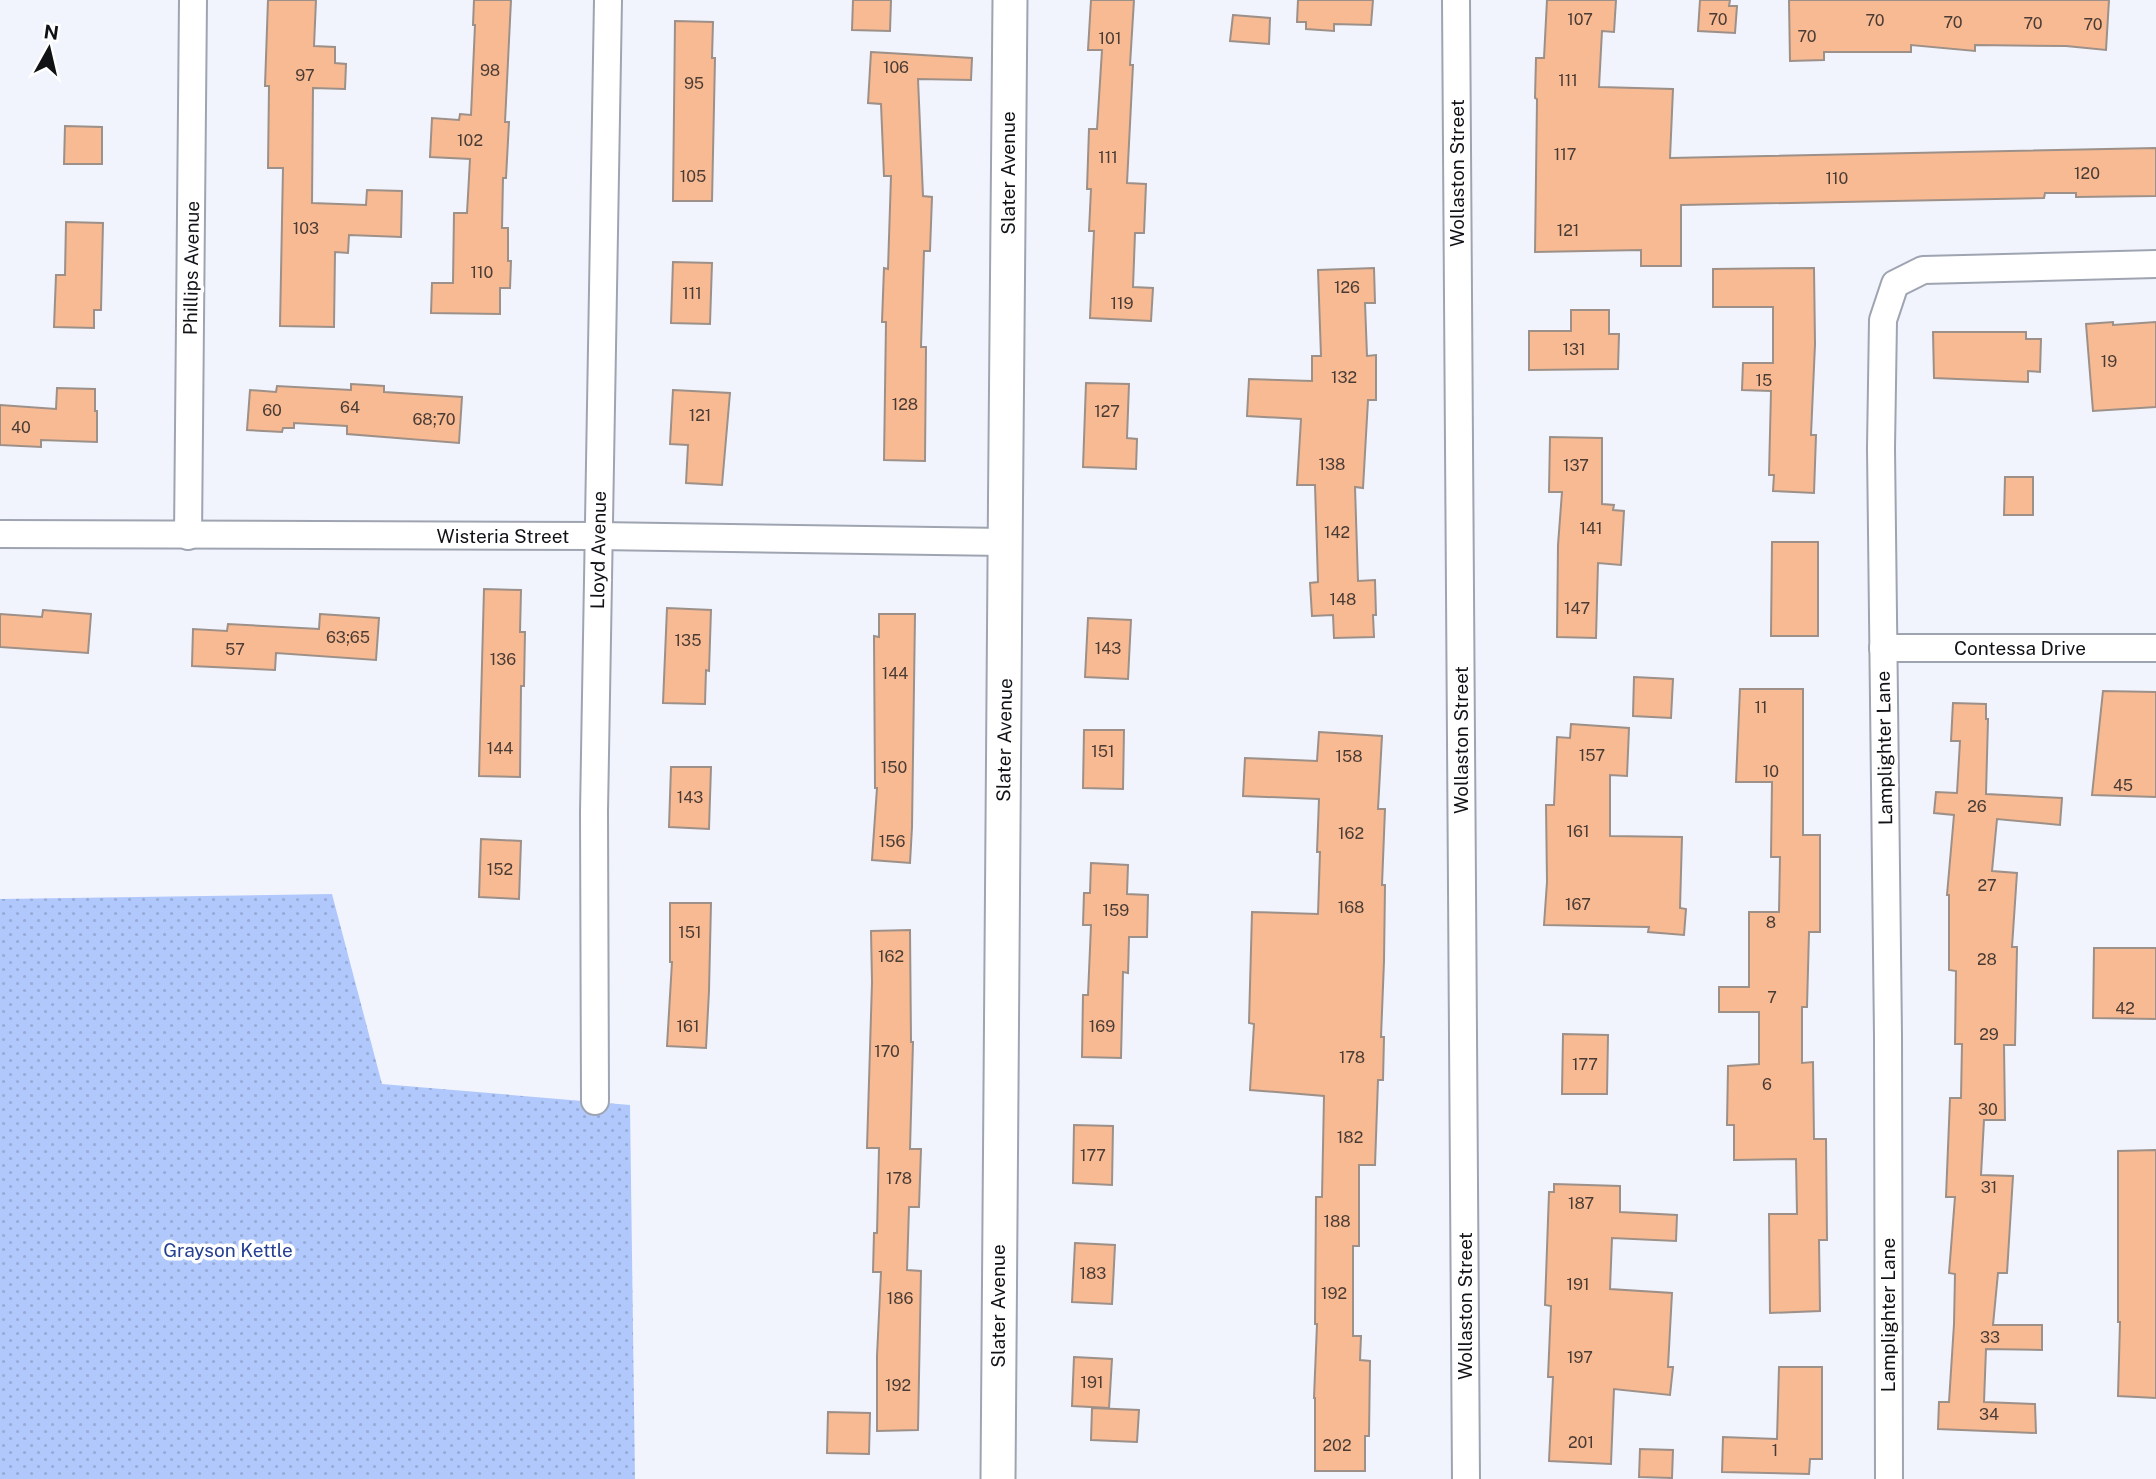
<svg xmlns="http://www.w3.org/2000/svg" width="2156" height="1479" viewBox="0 0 2156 1479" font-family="'Public Sans',sans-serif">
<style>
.park{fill:url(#park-dots)}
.building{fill:#f8ba93;stroke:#9d9088;stroke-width:2}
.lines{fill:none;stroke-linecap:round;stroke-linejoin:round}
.minor-casing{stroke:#9fa4b1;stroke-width:30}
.tertiary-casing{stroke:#9fa4b1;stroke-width:37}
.minor{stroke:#fff;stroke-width:26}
.tertiary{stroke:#fff;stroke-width:33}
.labels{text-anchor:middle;stroke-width:7;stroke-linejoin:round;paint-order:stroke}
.number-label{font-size:16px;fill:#4a3c35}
.street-label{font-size:19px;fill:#101216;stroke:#fff}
.park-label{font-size:19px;fill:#254093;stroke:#fff}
</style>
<defs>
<pattern id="park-dots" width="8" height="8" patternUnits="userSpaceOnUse" patternTransform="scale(1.75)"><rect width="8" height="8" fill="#b1c8fc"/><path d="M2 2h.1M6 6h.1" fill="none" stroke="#97abd7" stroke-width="1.8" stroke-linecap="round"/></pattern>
</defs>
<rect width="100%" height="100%" fill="#f1f4fd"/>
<polygon class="park" points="332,894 382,1084 630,1105 635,1479 0,1479 0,899"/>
<g class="building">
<polygon points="268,0 316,0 314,46 335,47 335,63 346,64 345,89 313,88 312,203 366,205 367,190 402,191 401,237 349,235 348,253 335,252 334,327 280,326 283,168 268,168 269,86 265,86"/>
<polygon points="474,0 511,0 505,122 509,122 506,178 503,178 502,228 508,228 508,261 511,261 510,288 500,288 500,314 431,313 432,283 453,283 454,213 467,213 470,159 430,157 432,118 459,120 460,114 471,115 475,25 473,25"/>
<polygon points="853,0 891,0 890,31 852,30"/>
<polygon points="1091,0 1134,0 1130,65 1133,65 1127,183 1146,184 1144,233 1135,233 1133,287 1153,288 1151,321 1090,318 1094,231 1089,231 1091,189 1087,189 1089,129 1097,129 1102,50 1088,50"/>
<polygon points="1298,0 1373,0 1371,25 1334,24 1334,31 1306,29 1306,22 1297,22"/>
<polygon points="1547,0 1616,0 1614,32 1602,31 1599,87 1673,89 1670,158 2156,148 2156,196 2076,197 2076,193 2045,193 2044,198 1681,205 1681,266 1641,266 1641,250 1535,252 1537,99 1535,98 1536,58 1544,58"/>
<polygon points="1700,0 1730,0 1729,6 1737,6 1735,33 1698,31"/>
<polygon points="1789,0 2109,0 2106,50 2066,46 1975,45 1975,51 1911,45 1911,52 1824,52 1824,60 1790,61"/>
<polygon points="1233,15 1270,18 1269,44 1230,41"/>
<polygon points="675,21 713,22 712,58 715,58 712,201 673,201"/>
<polygon points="871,52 972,58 971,80 918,79 923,196 932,197 930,251 924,251 921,347 926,347 925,461 884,460 886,322 882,322 884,268 888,269 891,176 884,176 881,104 868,103"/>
<polygon points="65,126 102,127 102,164 64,164"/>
<polygon points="66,222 103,223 101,310 94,310 94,328 54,327 56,275 65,275"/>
<polygon points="673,262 712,263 710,324 671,323"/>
<polygon points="1374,268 1375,303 1365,303 1367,356 1376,355 1376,400 1368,400 1363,488 1355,487 1358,581 1375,580 1376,615 1373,615 1374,637 1334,638 1333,615 1312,616 1310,583 1318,582 1315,485 1297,485 1301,419 1247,416 1249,379 1312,381 1312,356 1321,356 1318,270"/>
<polygon points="1814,268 1815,344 1811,435 1816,435 1814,493 1773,491 1774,475 1769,475 1771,391 1742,390 1743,363 1773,363 1773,307 1713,307 1713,269"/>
<polygon points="1571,310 1609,310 1609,334 1619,334 1618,369 1529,370 1529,331 1571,331"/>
<polygon points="2113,322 2113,325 2156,322 2156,407 2093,411 2086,324"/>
<polygon points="1933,332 2026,332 2026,339 2041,339 2040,372 2028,371 2028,382 1934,378"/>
<polygon points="1086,383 1129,384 1127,438 1137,439 1136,469 1083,467"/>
<polygon points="351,384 384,386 384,392 462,397 459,443 347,434 347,426 294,423 294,428 283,428 282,432 247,430 250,390 276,392 277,386 351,390"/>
<polygon points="57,388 95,389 95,411 97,411 97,442 41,440 41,447 0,445 0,405 56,409"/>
<polygon points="673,390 730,393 722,485 686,483 688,445 670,444"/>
<polygon points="1550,437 1602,438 1602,504 1614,505 1613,510 1624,511 1621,565 1598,563 1596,638 1557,637 1558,545 1562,492 1549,492"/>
<polygon points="2005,477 2033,477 2033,515 2004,515"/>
<polygon points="1772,542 1818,542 1818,636 1771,636"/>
<polygon points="484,589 521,590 520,632 525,632 524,686 521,686 520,777 479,776"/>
<polygon points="667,608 711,610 709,671 706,670 705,704 663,703"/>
<polygon points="43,610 91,614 88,653 0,647 0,614 42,617"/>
<polygon points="320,614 379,618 376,660 276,653 275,670 192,666 193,629 227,631 228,624 319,629"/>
<polygon points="879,614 915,614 912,827 910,863 872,860 877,788 875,788 874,636 879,637"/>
<polygon points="1088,618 1131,620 1128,679 1085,677"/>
<polygon points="1634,677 1673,679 1671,718 1633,716"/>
<polygon points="1740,689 1803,689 1803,835 1820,835 1820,932 1809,932 1807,1007 1802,1007 1802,1063 1813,1062 1814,1139 1826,1139 1827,1240 1819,1240 1820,1311 1770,1313 1769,1214 1797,1214 1796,1159 1734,1160 1734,1125 1727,1125 1728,1066 1759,1064 1759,1012 1719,1012 1719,987 1749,987 1749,912 1779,912 1780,857 1771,857 1772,782 1736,782"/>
<polygon points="2103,691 2156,692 2156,797 2092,795"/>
<polygon points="1953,703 1986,704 1986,719 1988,719 1986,794 2062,798 2060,825 1997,819 1992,871 2017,873 2012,947 2017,947 2015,1045 2004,1045 2005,1120 1984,1120 1981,1175 2013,1176 2007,1273 1998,1273 1993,1325 2042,1325 2042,1350 1986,1349 1984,1402 2035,1404 2036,1433 1938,1429 1939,1402 1949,1402 1954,1324 1955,1274 1949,1273 1955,1197 1946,1197 1950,1098 1961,1098 1962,1044 1955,1044 1956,971 1949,970 1949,895 1947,895 1954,815 1934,813 1936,792 1957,793 1960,741 1951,741"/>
<polygon points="1571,724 1629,728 1627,776 1610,775 1610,836 1682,837 1680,908 1686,909 1684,935 1648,932 1649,927 1544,925 1547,882 1546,805 1554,805 1557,737 1570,738"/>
<polygon points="1084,730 1124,730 1123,789 1083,788"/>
<polygon points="1319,732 1382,736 1378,809 1385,809 1382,885 1385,885 1384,961 1381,1037 1384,1037 1383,1080 1378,1080 1375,1165 1359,1165 1359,1246 1353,1246 1353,1336 1361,1336 1360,1360 1370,1361 1369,1436 1365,1436 1365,1471 1315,1471 1315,1398 1314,1398 1317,1324 1315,1324 1316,1197 1322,1197 1324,1096 1250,1090 1254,1024 1249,1023 1252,912 1318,914 1320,852 1317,852 1319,799 1243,796 1245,758 1317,761"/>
<polygon points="671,767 711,767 709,829 669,827"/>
<polygon points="481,839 521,841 519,899 479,897"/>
<polygon points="1091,863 1128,865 1127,894 1148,895 1147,937 1129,937 1128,973 1123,972 1121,1058 1082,1057 1083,995 1088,995 1091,925 1083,925 1084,893 1090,893"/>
<polygon points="670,903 711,903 709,991 706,1048 667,1046 672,962 670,962"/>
<polygon points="910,930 911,1042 913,1042 910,1149 921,1149 919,1207 909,1207 907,1270 921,1271 918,1430 877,1431 877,1356 881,1272 873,1272 874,1233 877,1233 879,1148 867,1148 872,982 871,931"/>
<polygon points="2094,948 2156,948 2156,1019 2093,1018"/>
<polygon points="1563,1034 1608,1035 1607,1094 1562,1094"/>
<polygon points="1074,1125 1113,1126 1112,1185 1073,1183"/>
<polygon points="2156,1150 2156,1398 2118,1396 2120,1322 2118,1322 2118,1151"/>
<polygon points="1554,1184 1620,1186 1620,1212 1677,1215 1676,1241 1612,1238 1610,1289 1672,1293 1668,1367 1673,1367 1670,1395 1614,1389 1611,1464 1549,1461 1553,1377 1548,1377 1551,1306 1545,1305 1549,1192 1554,1192"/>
<polygon points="1075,1243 1115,1245 1112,1304 1072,1302"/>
<polygon points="1074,1357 1112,1359 1109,1408 1072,1406"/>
<polygon points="1779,1367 1822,1367 1822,1459 1810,1459 1809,1474 1722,1472 1723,1437 1777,1439"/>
<polygon points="1092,1408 1139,1410 1137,1442 1091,1440"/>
<polygon points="828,1412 870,1413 869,1454 827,1453"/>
<polygon points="1640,1449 1673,1450 1672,1478 1639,1477"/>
</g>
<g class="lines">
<defs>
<g id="minor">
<polyline points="1456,0 1466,1479"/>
<polyline points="0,534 598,536 1005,542"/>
<polyline points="188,536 193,0"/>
<polyline points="1883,648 2156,648"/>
<polyline points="595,1101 594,812 608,0"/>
<polyline points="1889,1479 1888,1036 1881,448 1883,320 1895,284 1923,270 2156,264"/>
</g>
<path id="tertiary" d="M998 1479C1000 986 1006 493 1010 0"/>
</defs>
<use href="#minor" class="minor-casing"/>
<use href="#tertiary" class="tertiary-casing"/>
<use href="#minor" class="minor"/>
<use href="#tertiary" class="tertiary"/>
</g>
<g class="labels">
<g class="number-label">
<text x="1580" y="25">107</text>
<text x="1718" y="25">70</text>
<text x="1875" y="26">70</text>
<text x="1953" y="28">70</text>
<text x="2033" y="29">70</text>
<text x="2093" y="30">70</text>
<text x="1807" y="42">70</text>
<text x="1110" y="44">101</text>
<text x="896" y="73">106</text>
<text x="490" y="76">98</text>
<text x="305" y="81">97</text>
<text x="1568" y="86">111</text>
<text x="694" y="89">95</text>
<text x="470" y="146">102</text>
<text x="1565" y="160">117</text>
<text x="1108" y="163">111</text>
<text x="2087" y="179">120</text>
<text x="693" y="182">105</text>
<text x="1837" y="184">110</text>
<text x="306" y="234">103</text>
<text x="1568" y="236">121</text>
<text x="482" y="278">110</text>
<text x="1347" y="293">126</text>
<text x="692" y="299">111</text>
<text x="1122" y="309">119</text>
<text x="1574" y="355">131</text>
<text x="2109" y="367">19</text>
<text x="1344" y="383">132</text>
<text x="1764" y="386">15</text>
<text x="905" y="410">128</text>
<text x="350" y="413">64</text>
<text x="272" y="416">60</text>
<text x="1107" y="417">127</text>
<text x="700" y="421">121</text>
<text x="434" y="425">68;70</text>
<text x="21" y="433">40</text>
<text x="1332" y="470">138</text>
<text x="1576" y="471">137</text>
<text x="1591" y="534">141</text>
<text x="1337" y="538">142</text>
<text x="1343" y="605">148</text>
<text x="1577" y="614">147</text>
<text x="348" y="643">63;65</text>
<text x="688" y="646">135</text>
<text x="1108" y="654">143</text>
<text x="235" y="655">57</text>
<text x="503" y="665">136</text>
<text x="895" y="679">144</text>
<text x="1761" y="713">11</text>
<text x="500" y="754">144</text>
<text x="1103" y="757">151</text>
<text x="1592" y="761">157</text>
<text x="1349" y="762">158</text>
<text x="894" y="773">150</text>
<text x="1771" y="777">10</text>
<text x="2123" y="791">45</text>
<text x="690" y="803">143</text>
<text x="1977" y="812">26</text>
<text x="1578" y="837">161</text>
<text x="1351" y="839">162</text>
<text x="892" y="847">156</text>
<text x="500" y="875">152</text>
<text x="1987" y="891">27</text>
<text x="1578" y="910">167</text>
<text x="1351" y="913">168</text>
<text x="1116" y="916">159</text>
<text x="1771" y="928">8</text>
<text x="690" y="938">151</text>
<text x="891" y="962">162</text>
<text x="1987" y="965">28</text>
<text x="1772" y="1003">7</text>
<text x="2125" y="1014">42</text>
<text x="688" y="1032">161</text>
<text x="1102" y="1032">169</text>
<text x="1989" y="1040">29</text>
<text x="887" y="1057">170</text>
<text x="1352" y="1063">178</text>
<text x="1585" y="1070">177</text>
<text x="1767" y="1090">6</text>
<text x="1988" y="1115">30</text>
<text x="1350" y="1143">182</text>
<text x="1093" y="1161">177</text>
<text x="899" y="1184">178</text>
<text x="1989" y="1193">31</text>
<text x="1581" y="1209">187</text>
<text x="1337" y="1227">188</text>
<text x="1093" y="1279">183</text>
<text x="1578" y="1290">191</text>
<text x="1334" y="1299">192</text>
<text x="900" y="1304">186</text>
<text x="1990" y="1343">33</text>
<text x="1580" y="1363">197</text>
<text x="1092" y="1388">191</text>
<text x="898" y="1391">192</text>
<text x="1989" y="1420">34</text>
<text x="1581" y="1448">201</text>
<text x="1337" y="1451">202</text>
<text x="1775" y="1456">1</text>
</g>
<g class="street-label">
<text transform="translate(1008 173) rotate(-90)" y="7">Slater Avenue</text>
<text transform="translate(1457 173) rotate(-90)" y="7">Wollaston Street</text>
<text transform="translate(191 268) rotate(-89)" y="7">Phillips Avenue</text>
<text x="503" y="543">Wisteria Street</text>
<text transform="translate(598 550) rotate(-89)" y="7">Lloyd Avenue</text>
<text x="2020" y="655">Contessa Drive</text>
<text transform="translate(1004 740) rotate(-89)" y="7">Slater Avenue</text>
<text transform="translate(1461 740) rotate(-90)" y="7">Wollaston Street</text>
<text transform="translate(1884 748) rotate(-91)" y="7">Lamplighter Lane</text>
<text transform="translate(998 1306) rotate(-90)" y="7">Slater Avenue</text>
<text transform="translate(1465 1306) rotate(-90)" y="7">Wollaston Street</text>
<text transform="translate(1888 1315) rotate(-90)" y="7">Lamplighter Lane</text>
</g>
<g class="park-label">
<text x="228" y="1257">Grayson Kettle</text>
</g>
</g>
<g transform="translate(49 49) rotate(8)" stroke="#ffffff" stroke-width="5" paint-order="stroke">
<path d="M0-5L12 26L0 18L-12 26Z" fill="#101216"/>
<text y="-10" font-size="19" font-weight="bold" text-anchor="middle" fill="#101216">N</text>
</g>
</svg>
